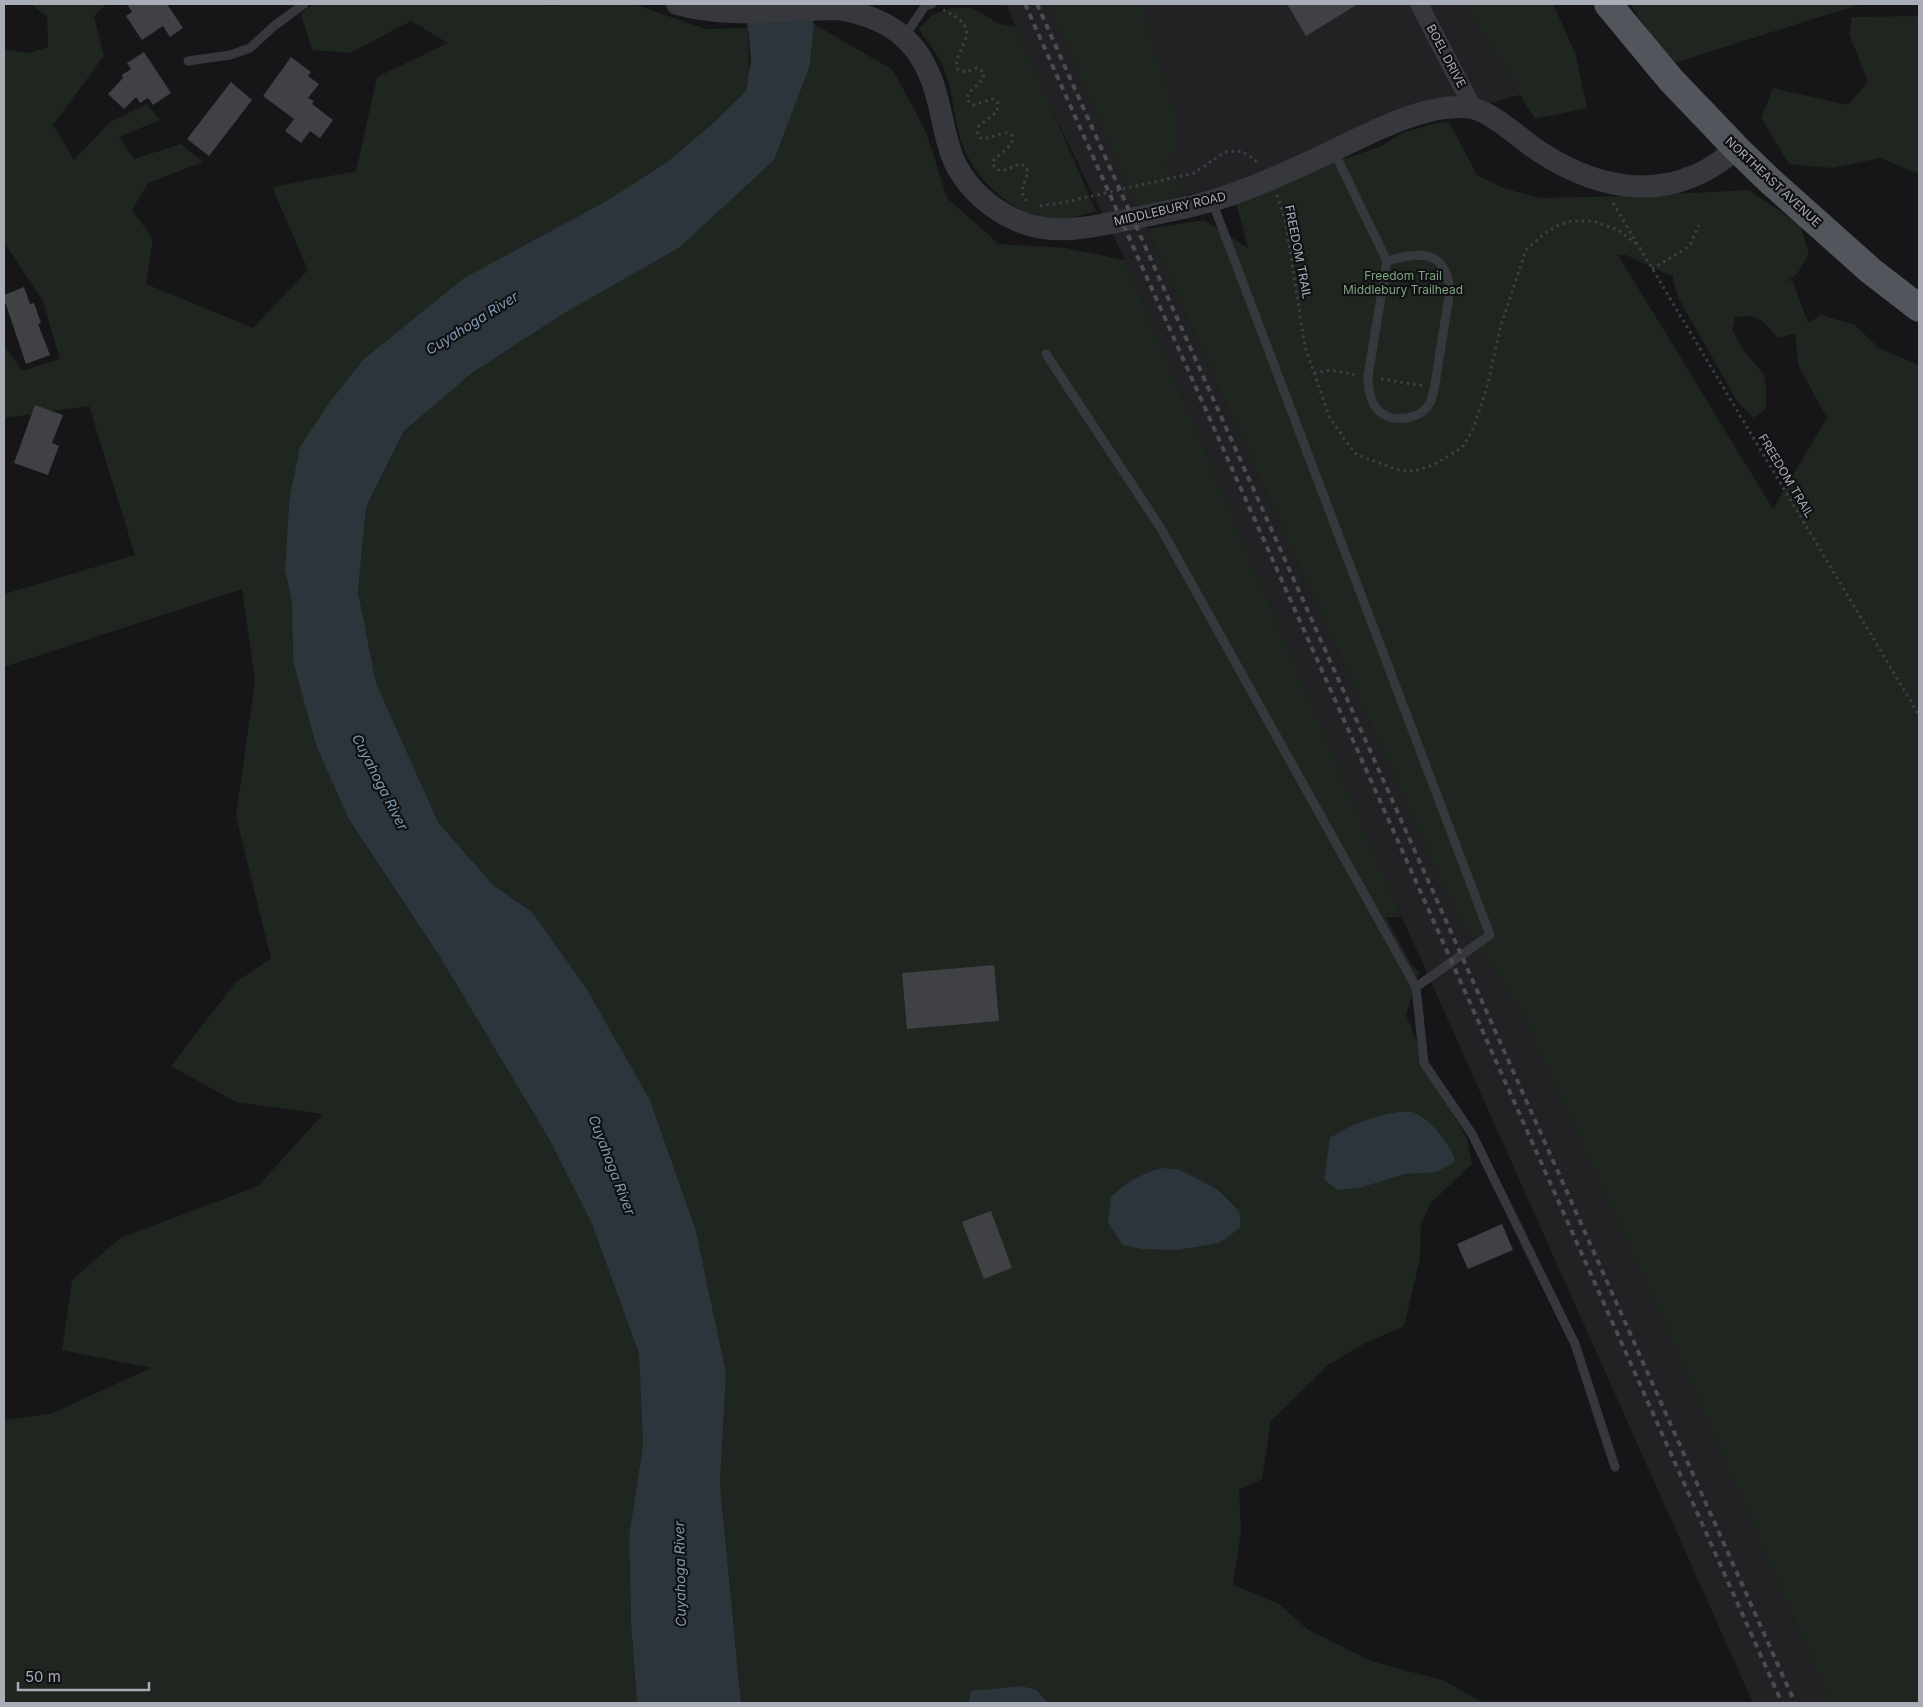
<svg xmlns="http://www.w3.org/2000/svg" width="1923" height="1707" viewBox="0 0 1923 1707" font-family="Inter,sans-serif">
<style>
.built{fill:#222225}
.green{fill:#1e261f;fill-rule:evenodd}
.water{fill:#2c353c}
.building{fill:#404145}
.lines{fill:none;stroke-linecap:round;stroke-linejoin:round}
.path{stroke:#3d3f44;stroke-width:3;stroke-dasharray:2.5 4;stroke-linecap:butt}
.service{stroke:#37383d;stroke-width:9}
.minor{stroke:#37383d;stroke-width:18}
.tertiary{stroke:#37383d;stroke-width:22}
.primary{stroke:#53555c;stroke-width:28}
.rail{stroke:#4a4c52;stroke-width:4;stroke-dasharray:6 5;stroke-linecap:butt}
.labels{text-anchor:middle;stroke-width:4.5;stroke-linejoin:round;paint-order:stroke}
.street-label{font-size:12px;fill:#a8adb8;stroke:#111113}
.park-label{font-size:12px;fill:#7fa381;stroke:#111113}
.water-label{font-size:14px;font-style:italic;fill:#7f9bb3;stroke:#111113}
</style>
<rect width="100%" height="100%" fill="#161618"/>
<polygon class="built" points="1006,4 1464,4 1520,95 1473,108 1447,107 1292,170 1137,207 1458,919 1492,965 1524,1020 1675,1348 1830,1703 1753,1703 1402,917 1125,260 1040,85"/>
<g class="green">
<polygon points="31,4 106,4 94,16 104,56 53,125 74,160 110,122 147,104 160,120 119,137 134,159 181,144 203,162 148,183 132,210 153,239 146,284 253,328 308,270 272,187 356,171 377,77 448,43 411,21 350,53 312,50 301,14 313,4 546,4 550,6 577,4 633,4 706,29 748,28 749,71 746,91 711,125 667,162 608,200 464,278 289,502 285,569 292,605 293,661 316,745 348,818 440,957 549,1139 592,1224 639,1354 643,1445 629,1536 631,1623 637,1703 4,1703 4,1420 50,1414 151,1368 62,1350 72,1280 120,1238 258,1186 323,1114 236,1102 171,1066 235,983 271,958 236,816 255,681 242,589 4,667 4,594 135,555 89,406 4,418 4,345 22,371 60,359 43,301 4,242 4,49 29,53 48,47 47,17"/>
<polygon points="1049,4 1144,4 1144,13 1153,47 1176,111 1177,146 1164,163 1186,196 1137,207"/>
<polygon points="1464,4 1553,4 1576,55 1587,108 1535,119"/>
<polygon points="1630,4 1861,4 1671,64"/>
<path d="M951 8H972L1000 24 1016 27 1096 211C1085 214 1071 219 1059 219 1018 220 977 183 963 146 953 120 954 90 942 65 937 52 926 41 919 29L932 15Z"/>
<polygon points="1919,16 1919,174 1880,158 1833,168 1789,164 1761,118 1773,88 1848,105 1868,82 1849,34 1852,17"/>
<polygon points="814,24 893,70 926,132 947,198 999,244 1066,248 1125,260 1402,917 1386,917 1412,966 1419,972 1406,1015 1428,1069 1467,1139 1472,1164 1431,1203 1421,1224 1420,1259 1404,1326 1365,1343 1328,1365 1271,1421 1262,1479 1239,1490 1241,1530 1233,1585 1279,1604 1307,1629 1371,1661 1445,1681 1483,1703 1049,1703 1035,1689 1020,1686 971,1691 968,1703 741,1703 720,1484 726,1373 696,1231 650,1100 532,912 492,884 438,822 376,683 358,592 366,507 404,431 472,373 566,312 810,65"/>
<path d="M1449 122 1477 175 1503 188 1540 198 1631 196 1749 190 1800 225 1809 254 1797 274 1782 284 1792 279 1808 323 1821 315 1855 325 1879 348 1919 365V1703H1830L1675 1348 1524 1020 1492 965 1458 919 1147 229 1204 220 1248 248 1234 194 1380 147 1404 132 1433 124ZM1618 255H1626L1669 275H1673V281L1679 299 1737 401 1754 418 1766 408V387L1764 375 1745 352 1732 330 1735 317C1759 314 1763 321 1778 338L1795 333 1798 365 1827 418 1773 509Z"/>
</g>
<g class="water">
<polygon points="740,4 808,4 814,24 810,65 774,160 680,247 566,312 472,373 404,431 366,507 358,592 376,683 438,822 492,884 532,912 586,988 650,1100 696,1231 726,1373 720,1484 741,1703 637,1703 631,1623 629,1536 643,1445 639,1354 592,1224 549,1139 440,957 348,818 316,745 293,661 292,605 285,569 289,502 300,447 329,403 363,360 464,278 608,200 667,162 711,125 746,91 751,60 748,28"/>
<path d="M1399 1112C1404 1112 1411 1111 1415 1113 1430 1120 1453 1146 1455 1162L1436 1172 1405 1174 1359 1188 1337 1190 1324 1179 1330 1138C1352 1124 1373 1116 1399 1112Z"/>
<path d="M1162 1168 1180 1170 1217 1189 1238 1210 1240 1215V1228L1219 1243 1177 1250 1142 1249 1123 1245 1108 1223 1111 1197C1127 1182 1140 1174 1162 1168Z"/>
<polygon points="1020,1686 1035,1689 1049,1703 968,1703 971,1691"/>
</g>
<g class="building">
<polygon points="127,4 167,4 183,28 170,37 163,26 142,40 126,16 132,12"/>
<polygon points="1287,4 1358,4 1306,36"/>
<polygon points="144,52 171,93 153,105 148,98 140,103 136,97 124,109 108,94 123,78 122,75 131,69 127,63"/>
<polygon points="291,57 311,72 308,76 319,84 308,98 314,101 312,104 333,120 320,138 310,131 301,143 285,131 294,119 263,96"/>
<polygon points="231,82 252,100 209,156 187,139"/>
<polygon points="24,287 30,304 34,303 41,323 38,324 50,355 26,364 4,299 4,295"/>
<polygon points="35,405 63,415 52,443 59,446 48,475 14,463"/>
<polygon points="994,965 999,1021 907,1029 902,973"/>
<polygon points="991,1211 1012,1268 984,1279 962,1222"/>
<polygon points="1502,1224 1513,1250 1468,1269 1457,1244"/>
</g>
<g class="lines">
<g class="path">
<path d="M943 10C991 31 949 50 958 70L966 72 977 68 984 72C985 85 967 87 967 100L973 105 993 99 998 103 997 112 979 126C971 151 1002 130 1008 133 1011 134 1012 136 1013 139 1010 149 1000 153 993 161V165L1000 171 1006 170 1020 164 1025 166 1028 171C1025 185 1016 192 1029 203"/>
<polyline points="1277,195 1285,219 1305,347 1329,416 1345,440 1357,455 1399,470 1415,471 1433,465 1462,448 1474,427 1488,383 1501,325 1526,250 1545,233 1559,225 1571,221 1593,221 1618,230 1639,246"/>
<polyline points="1613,203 1919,715"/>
<polyline points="1040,206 1061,203 1194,173 1225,152 1240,151 1250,156 1259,164"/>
<polyline points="1652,269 1685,249 1691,243 1699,225"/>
<polyline points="1314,373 1331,370 1357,375"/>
<polyline points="1381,379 1424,386"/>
</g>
<g class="service">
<polyline points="904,37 925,6 932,4"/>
<polyline points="188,61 230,55 250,48 274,26 304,4"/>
<path d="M1333 150 1387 261 1368 376C1368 390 1370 406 1383 414 1397 423 1422 418 1430 403 1435 392 1436 377 1438 365 1442 340 1446 315 1450 290 1445 248 1419 252 1387 261"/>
<polyline points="1212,201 1490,935 1416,987"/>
<polyline points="1046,354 1160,527 1416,987 1424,1063 1472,1134 1575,1344 1615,1467"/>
</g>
<polyline class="minor" points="1419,4 1473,108"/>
<path class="tertiary" d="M677 4C729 19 785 9 838 9 897 19 926 47 939 105 944 125 947 148 957 167 970 190 991 209 1016 220 1050 236 1086 228 1121 221 1161 212 1203 206 1241 191 1268 181 1294 169 1320 157 1360 138 1427 100 1471 108 1490 111 1515 134 1530 145 1576 178 1636 200 1691 177 1708 171 1722 160 1737 149"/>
<polyline class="primary" points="1608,4 1671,80 1737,149 1768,179 1871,271 1919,308"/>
<g class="rail">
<polyline points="1025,4 1782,1703"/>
<polyline points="1037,4 1795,1703"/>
</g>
</g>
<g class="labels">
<g class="street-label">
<text transform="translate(1446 56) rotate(62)" y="4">BOEL DRIVE</text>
<text transform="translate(1773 182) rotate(43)" y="4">NORTHEAST AVENUE</text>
<text transform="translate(1170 209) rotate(-13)" y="4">MIDDLEBURY ROAD</text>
<text transform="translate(1298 252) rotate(79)" y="4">FREEDOM TRAIL</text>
<text transform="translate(1786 476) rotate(59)" y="4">FREEDOM TRAIL</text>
</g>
<g class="park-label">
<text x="1403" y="280">Freedom Trail<tspan x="1403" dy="14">Middlebury Trailhead</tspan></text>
</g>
<g class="water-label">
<text transform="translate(472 323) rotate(-32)" y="5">Cuyahoga River</text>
<text transform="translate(380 782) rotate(63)" y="5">Cuyahoga River</text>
<text transform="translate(612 1165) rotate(69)" y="5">Cuyahoga River</text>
<text transform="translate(680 1574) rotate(-91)" y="5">Cuyahoga River</text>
</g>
</g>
<rect width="1923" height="1707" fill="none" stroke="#a8adb8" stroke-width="10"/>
<path d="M18 1682v8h131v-8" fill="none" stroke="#a8adb8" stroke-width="2.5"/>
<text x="25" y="1682" font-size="15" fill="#a8adb8" stroke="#111113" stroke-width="4" paint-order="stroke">50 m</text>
</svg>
